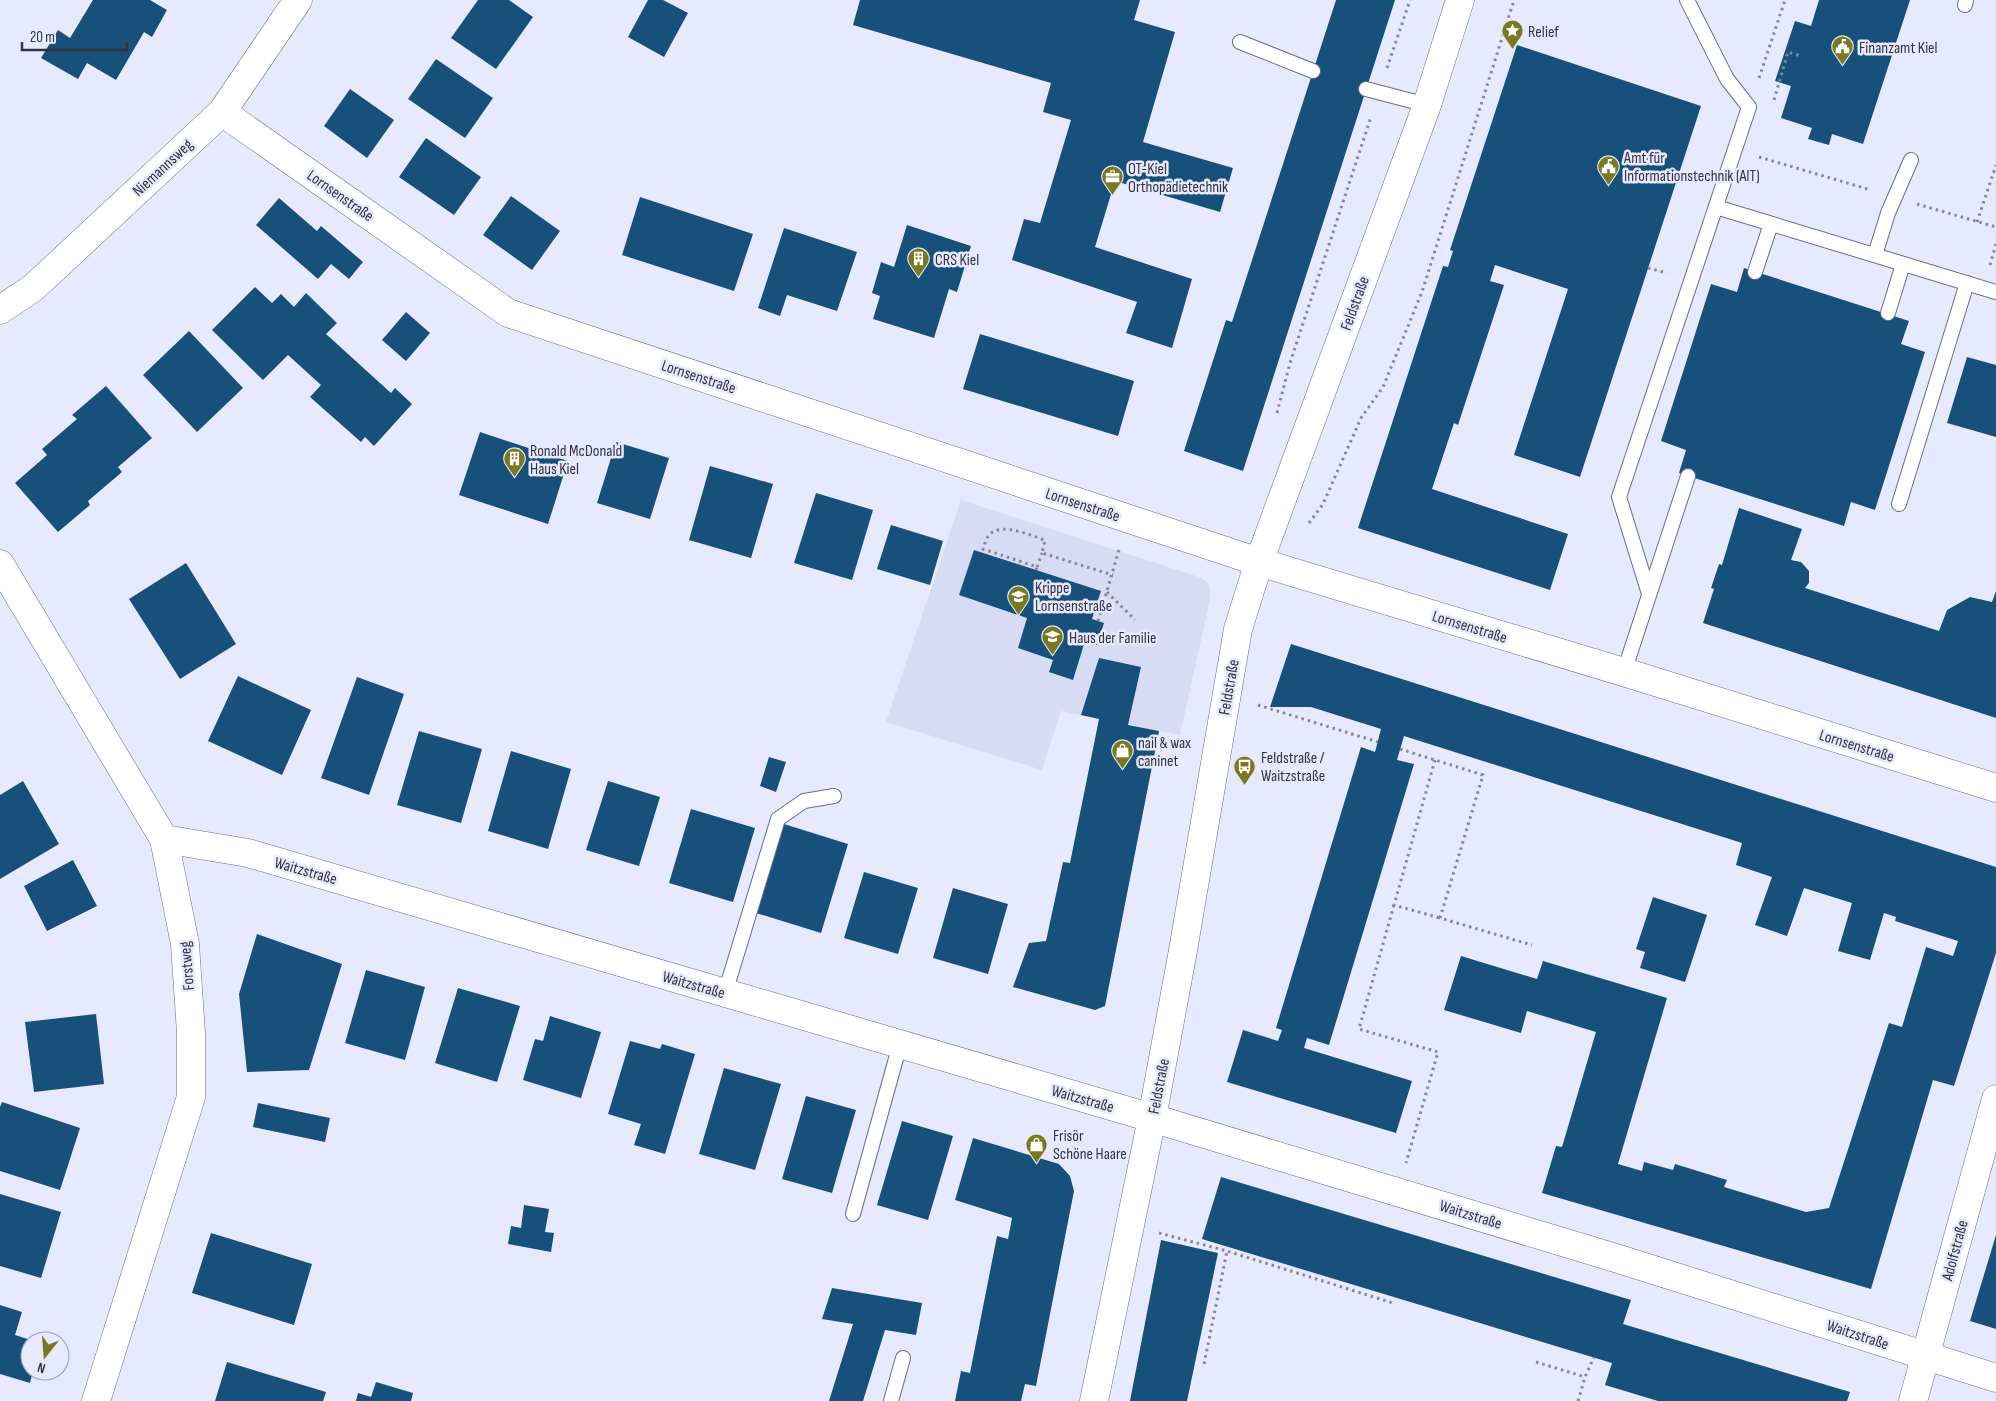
<svg xmlns="http://www.w3.org/2000/svg" width="1996" height="1401" viewBox="0 0 1996 1401" font-family="'Sofia Sans Condensed',sans-serif">
<style>
.built{fill:#d7dbf3}
.building{fill:#17517b}
.lines{fill:none;stroke-linecap:round;stroke-linejoin:round}
.service-casing{stroke:#696d89;stroke-width:16}
.minor-casing{stroke:#696d89;stroke-width:29}
.tertiary-casing{stroke:#696d89;stroke-width:29}
.path{stroke:#868898;stroke-width:3;stroke-dasharray:2.5 4;stroke-linecap:butt}
.service{stroke:#fff;stroke-width:14}
.minor{stroke:#fff;stroke-width:28}
.tertiary{stroke:#fff;stroke-width:28}
.labels{text-anchor:middle;stroke-width:5;stroke-linejoin:round;paint-order:stroke}
.poi-label{font-size:16px;fill:#31333f;stroke:#e7eafe;text-anchor:start}
.street-label{font-size:16px;fill:#31333f;stroke:#e7eafe}
</style>
<rect width="100%" height="100%" fill="#e7eafe"/>
<polygon class="built" points="961,500 1202,578 1208,583 1210,590 1210,600 1180,735 1061,711 1042,770 886,722"/>
<g class="building">
<polygon points="93,0 150,0 167,10 152,37 144,32 116,80 87,63 78,79 41,58 58,30 70,38"/>
<polygon points="478,0 509,0 533,17 496,69 451,38"/>
<polygon points="648,0 663,0 688,13 664,57 628,37"/>
<polygon points="860,0 1140,0 1134,20 1175,32 1143,142 1233,168 1220,212 1115,181 1095,247 1192,279 1172,348 1126,333 1137,302 1012,260 1024,219 1040,223 1071,120 1043,112 1051,83 853,25"/>
<polygon points="1336,0 1395,0 1243,471 1184,451 1226,320 1232,322"/>
<polygon points="1819,0 1910,0 1863,144 1832,134 1829,145 1808,139 1812,128 1781,118 1791,86 1775,81 1795,21 1811,26"/>
<polygon points="1517,45 1701,106 1580,477 1514,455 1568,289 1495,265 1490,281 1504,285 1458,425 1454,423 1432,489 1568,534 1550,590 1358,528 1443,266 1448,267 1453,251 1450,250"/>
<polygon points="436,59 493,98 465,138 408,99"/>
<polygon points="350,89 394,120 367,158 324,126"/>
<polygon points="426,138 481,177 454,215 399,177"/>
<polygon points="511,196 560,231 532,270 483,235"/>
<polygon points="640,197 753,234 734,291 622,255"/>
<polygon points="279,198 317,231 321,226 363,262 349,279 331,264 318,279 256,225"/>
<polygon points="907,225 971,246 957,292 949,289 934,338 873,319 880,296 872,293 881,262 894,267"/>
<polygon points="784,228 857,252 837,311 787,295 780,316 758,308"/>
<polygon points="1744,268 1909,321 1901,344 1925,352 1875,510 1851,502 1844,526 1679,473 1686,450 1661,441 1711,284 1737,292"/>
<polygon points="255,287 272,303 281,294 294,307 306,293 337,323 326,334 391,393 395,388 412,404 374,446 365,437 361,442 310,397 321,385 288,355 263,380 212,330"/>
<polygon points="406,312 430,333 406,361 382,340"/>
<polygon points="189,331 243,388 197,432 143,375"/>
<polygon points="980,334 1134,381 1118,436 963,389"/>
<polygon points="1967,357 1996,365 1996,437 1947,423"/>
<polygon points="106,386 152,438 118,467 122,472 88,501 90,505 58,532 15,483 47,455 42,449 77,419 72,415"/>
<polygon points="480,432 568,461 548,524 459,495"/>
<polygon points="616,442 669,458 650,519 597,503"/>
<polygon points="710,466 773,484 751,558 689,540"/>
<polygon points="816,493 873,510 852,580 794,563"/>
<polygon points="1739,508 1802,529 1791,560 1801,562 1809,571 1809,583 1805,588 1939,631 1947,610 1970,597 1992,602 1996,591 1996,718 1703,623 1714,589 1711,588 1719,564 1722,565"/>
<polygon points="891,525 943,541 930,585 877,569"/>
<polygon points="974,550 1101,591 1092,619 1104,623 1097,645 1085,641 1073,680 1049,672 1053,660 1018,648 1027,618 959,595"/>
<polygon points="186,563 236,644 180,679 129,599"/>
<polygon points="1291,644 1996,867 1996,953 1954,1086 1933,1080 1871,1289 1542,1193 1556,1146 1562,1147 1596,1032 1527,1011 1521,1033 1444,1010 1461,956 1537,979 1543,961 1667,998 1618,1164 1642,1171 1644,1162 1673,1170 1675,1164 1727,1180 1724,1187 1806,1212 1829,1208 1889,1023 1902,1027 1926,947 1953,956 1958,941 1895,921 1896,917 1884,913 1870,960 1838,951 1852,903 1804,888 1787,936 1755,925 1772,877 1736,865 1742,843 1404,736 1397,760 1414,764 1329,1045 1307,1038 1304,1048 1412,1081 1396,1133 1227,1082 1243,1030 1278,1041 1282,1030 1276,1028 1361,747 1375,752 1381,729 1311,707 1270,707"/>
<polygon points="1099,658 1141,667 1128,725 1159,731 1105,1006 1095,1010 1013,987 1029,943 1046,941 1063,862 1070,863 1099,719 1081,715"/>
<polygon points="238,676 311,710 282,775 208,741"/>
<polygon points="357,677 404,694 369,795 321,778"/>
<polygon points="419,731 482,749 461,823 397,805"/>
<polygon points="511,751 571,769 548,849 488,831"/>
<polygon points="769,757 786,762 776,792 760,786"/>
<polygon points="23,781 59,844 0,879 0,795"/>
<polygon points="608,781 660,797 639,866 586,850"/>
<polygon points="691,809 755,828 733,902 669,883"/>
<polygon points="784,824 848,844 821,933 756,913"/>
<polygon points="73,860 97,906 47,931 24,886"/>
<polygon points="864,872 918,888 898,954 844,938"/>
<polygon points="953,888 1008,904 988,974 933,958"/>
<polygon points="1653,897 1707,915 1685,982 1640,968 1645,952 1636,949"/>
<polygon points="257,934 342,964 309,1070 247,1072 239,994"/>
<polygon points="366,970 425,987 405,1060 345,1043"/>
<polygon points="458,988 520,1006 497,1082 435,1063"/>
<polygon points="96,1014 104,1084 34,1092 25,1022"/>
<polygon points="550,1016 601,1032 581,1098 523,1080 535,1039 543,1041"/>
<polygon points="630,1041 660,1049 662,1044 695,1054 665,1154 634,1145 641,1124 608,1114"/>
<polygon points="724,1068 781,1084 755,1170 699,1154"/>
<polygon points="806,1096 856,1110 832,1193 782,1179"/>
<polygon points="2,1102 80,1128 60,1190 0,1171 0,1107"/>
<polygon points="258,1103 330,1118 325,1142 253,1127"/>
<polygon points="902,1121 953,1136 928,1220 877,1205"/>
<polygon points="973,1138 1059,1164 1070,1176 1074,1191 1036,1386 1025,1384 1021,1401 955,1401 961,1371 970,1373 997,1236 1008,1239 1012,1218 955,1200"/>
<polygon points="1221,1177 1631,1300 1623,1324 1850,1392 1847,1401 1658,1401 1605,1385 1612,1363 1202,1239"/>
<polygon points="0,1194 61,1212 41,1278 0,1266"/>
<polygon points="524,1205 549,1209 545,1232 554,1233 551,1252 508,1244 511,1226 521,1228"/>
<polygon points="211,1233 312,1264 294,1325 192,1293"/>
<polygon points="1996,1235 1996,1329 1970,1321"/>
<polygon points="1161,1240 1218,1253 1187,1401 1130,1401"/>
<polygon points="832,1288 922,1303 916,1335 885,1330 863,1401 829,1401 853,1324 822,1319"/>
<polygon points="0,1305 22,1312 15,1335 34,1341 30,1341 30,1371 33,1371 30,1383 0,1374"/>
<polygon points="227,1362 326,1392 323,1401 215,1401"/>
<polygon points="376,1382 413,1393 411,1401 356,1401 358,1393 371,1397"/>
</g>
<g class="lines">
<defs>
<g id="service">
<polyline points="1965,5 1966,0"/>
<polyline points="1240,42 1313,71"/>
<polyline points="1366,89 1427,105"/>
<polyline points="1716,207 1996,292"/>
<polyline points="1875,255 1888,213 1911,160"/>
<polyline points="1755,272 1771,224"/>
<polyline points="1888,313 1903,264"/>
<polyline points="1899,504 1967,283"/>
<polyline points="1649,594 1619,497 1749,107 1727,79 1687,0"/>
<polyline points="1624,672 1688,476"/>
<polyline points="725,993 778,819 804,801 834,796"/>
<polyline points="853,1214 900,1044"/>
<polyline points="891,1401 903,1358"/>
</g>
<g id="minor">
<polyline points="222,112 508,313 1259,562 1640,677 1996,788"/>
<polyline points="0,310 33,288 222,112 298,0"/>
<polyline points="0,564 164,839 185,944 191,1033 191,1097 96,1401"/>
<polyline points="164,839 248,853 1152,1118 1622,1260 1996,1378"/>
<polyline points="1913,1401 1996,1099"/>
</g>
<polyline id="tertiary" points="1094,1401 1152,1118 1182,956 1238,629 1259,562 1427,105 1460,0"/>
</defs>
<use href="#service" class="service-casing"/>
<use href="#minor" class="minor-casing"/>
<use href="#tertiary" class="tertiary-casing"/>
<g class="path">
<polyline points="1387,68 1410,0"/>
<polyline points="1759,78 1785,0"/>
<polyline points="1774,100 1788,52 1801,56"/>
<polyline points="1759,157 1871,190"/>
<polyline points="1917,204 1996,227"/>
<polyline points="1977,222 1996,165"/>
<polyline points="1990,265 1996,244"/>
<polyline points="1648,268 1667,273"/>
<polyline points="1277,413 1290,363 1371,117"/>
<polyline points="1309,523 1323,504 1361,418 1383,387 1422,292 1514,0"/>
<polyline points="1037,567 1042,553"/>
<path d="M1036 570 1037 567 983 549C985 544 986 538 990 534 1003 522 1031 536 1045 540L1042 553 1113 575"/>
<polyline points="1107,592 1135,620"/>
<polyline points="1098,621 1119,550"/>
<polyline points="1258,705 1378,742"/>
<polyline points="1400,749 1483,775 1440,918 1532,945"/>
<polyline points="1435,760 1394,905 1440,918"/>
<polyline points="1394,905 1359,1029 1438,1052 1406,1163"/>
<polyline points="1159,1233 1227,1251 1393,1303"/>
<polyline points="1536,1362 1585,1377"/>
<polyline points="1204,1364 1227,1251"/>
<polyline points="1578,1401 1585,1377 1594,1357"/>
</g>
<use href="#service" class="service"/>
<use href="#minor" class="minor"/>
<use href="#tertiary" class="tertiary"/>
</g>
<defs>
<symbol id="sight-pin" viewBox="-11 -11 22 30"><path d="M0 17L-7.5 6A9.5 9.5 0 1 1 7.5 6Z" fill="#7b7920" stroke="#e7eafe"/><path d="M0-6L1.8-2.2L6-1.7L2.9 1.2L3.7 5.4L0 3.3L-3.7 5.4L-2.9 1.2L-6-1.7L-1.8-2.2Z" fill="#fff"/></symbol>
<symbol id="civic-pin" viewBox="-11 -11 22 30"><path d="M0 17L-7.5 6A9.5 9.5 0 1 1 7.5 6Z" fill="#7b7920" stroke="#e7eafe"/><path d="M-.6-6.5H3V-4.5H.6V-3L4-1V1h2V6H-6V1h2V-1L-.6-3ZM-1.2 2.5V6h2.4V2.5Z" fill="#fff"/></symbol>
<symbol id="office-pin" viewBox="-11 -11 22 30"><path d="M0 17L-7.5 6A9.5 9.5 0 1 1 7.5 6Z" fill="#7b7920" stroke="#e7eafe"/><path d="M-6-3h4V-5.5h4V-3h4V5H-6ZM-1-4.5V-3h2v-1.5ZM-6 0V1H6V0Z" fill="#fff"/></symbol>
<symbol id="building-pin" viewBox="-11 -11 22 30"><path d="M0 17L-7.5 6A9.5 9.5 0 1 1 7.5 6Z" fill="#7b7920" stroke="#e7eafe"/><path d="M-4-6H4V6H1V3H-1V6H-4ZM-2.5-4.3h1.7v1.8h-1.7ZM.8-4.3h1.7v1.8H.8ZM-2.5-1h1.7V.8h-1.7ZM.8-1h1.7V.8H.8Z" fill="#fff"/></symbol>
<symbol id="school-pin" viewBox="-11 -11 22 30"><path d="M0 17L-7.5 6A9.5 9.5 0 1 1 7.5 6Z" fill="#7b7920" stroke="#e7eafe"/><path d="M0-5L7-2L0 1L-7-2ZM-4 1L0 2.5L4 1V4Q0 6-4 4Z" fill="#fff"/></symbol>
<symbol id="shop-pin" viewBox="-11 -11 22 30"><path d="M0 17L-7.5 6A9.5 9.5 0 1 1 7.5 6Z" fill="#7b7920" stroke="#e7eafe"/><path d="M-5-2.5h2.3a2.7 3.5 0 0 1 5.4 0H5L5.5 6h-11ZM-1.5-2.5h3a1.5 2.3 0 0 0-3 0Z" fill="#fff"/></symbol>
<symbol id="bus-pin" viewBox="-11 -11 22 30"><path d="M0 17L-7.5 6A9.5 9.5 0 1 1 7.5 6Z" fill="#7b7920" stroke="#e7eafe"/><path d="M-5-6H5V4H4V6H2V4H-2V6H-4V4H-5ZM-3.5-4V0h7V-4ZM-3.5 1.2v1.5H-2V1.2ZM2 1.2v1.5H3.5V1.2Z" fill="#fff"/></symbol>
</defs>
<g fill-rule="evenodd">
<use href="#sight-pin" x="1500" y="18" width="25" height="34"/>
<use href="#civic-pin" x="1830" y="34" width="25" height="34"/>
<use href="#civic-pin" x="1596" y="154" width="25" height="34"/>
<use href="#office-pin" x="1100" y="164" width="25" height="34"/>
<use href="#building-pin" x="906" y="246" width="25" height="34"/>
<use href="#building-pin" x="502" y="446" width="25" height="34"/>
<use href="#school-pin" x="1006" y="584" width="25" height="34"/>
<use href="#school-pin" x="1040" y="624" width="25" height="34"/>
<use href="#shop-pin" x="1110" y="738" width="25" height="34"/>
<use href="#bus-pin" x="1232" y="754" width="25" height="34"/>
<use href="#shop-pin" x="1024" y="1132" width="25" height="34"/>
</g>
<g class="labels">
<g class="poi-label">
<text x="1528" y="37">Relief</text>
<text x="1859" y="53">Finanzamt Kiel</text>
<text x="1624" y="163">Amt für<tspan x="1624" dy="18">Informationstechnik (AIT)</tspan></text>
<text x="1128" y="174">OT-Kiel<tspan x="1128" dy="18">Orthopädietechnik</tspan></text>
<text x="935" y="265">CRS Kiel</text>
<text x="530" y="456">Ronald McDonald<tspan x="530" dy="18">Haus Kiel</tspan></text>
<text x="1035" y="593">Krippe<tspan x="1035" dy="18">Lornsenstraße</tspan></text>
<text x="1069" y="643">Haus der Familie</text>
<text x="1138" y="748">nail &amp; wax<tspan x="1138" dy="18">caninet</tspan></text>
<text x="1261" y="763">Feldstraße /<tspan x="1261" dy="18">Waitzstraße</tspan></text>
<text x="1053" y="1141">Frisör<tspan x="1053" dy="18">Schöne Haare</tspan></text>
</g>
<g class="street-label">
<text transform="translate(162 167) rotate(-43)" y="6">Niemannsweg</text>
<text transform="translate(341 195) rotate(35)" y="6">Lornsenstraße</text>
<text transform="translate(1354 303) rotate(-70)" y="6">Feldstraße</text>
<text transform="translate(699 376) rotate(18)" y="6">Lornsenstraße</text>
<text transform="translate(1083 504) rotate(18)" y="6">Lornsenstraße</text>
<text transform="translate(1470 626) rotate(17)" y="6">Lornsenstraße</text>
<text transform="translate(1228 687) rotate(-80)" y="6">Feldstraße</text>
<text transform="translate(1857 745) rotate(17)" y="6">Lornsenstraße</text>
<text transform="translate(306 870) rotate(16)" y="6">Waitzstraße</text>
<text transform="translate(186 966) rotate(-95)" y="6">Forstweg</text>
<text transform="translate(694 984) rotate(16)" y="6">Waitzstraße</text>
<text transform="translate(1158 1086) rotate(-79)" y="6">Feldstraße</text>
<text transform="translate(1083 1098) rotate(16)" y="6">Waitzstraße</text>
<text transform="translate(1471 1214) rotate(17)" y="6">Waitzstraße</text>
<text transform="translate(1954 1250) rotate(-75)" y="6">Adolfstraße</text>
<text transform="translate(1858 1334) rotate(18)" y="6">Waitzstraße</text>
</g>
</g>
<g transform="translate(45 1356) rotate(197)"><circle r="24" fill="#e7eafe" stroke="#9ea1b2"/>
<path d="M0-4L9 19L0 12L-9 19Z" fill="#7b7920"/>
<text y="-8" font-size="14" font-weight="bold" text-anchor="middle" fill="#31333f">N</text>
</g>
<path d="M22 42v8h105v-8" fill="none" stroke="#31333f" stroke-width="2.5"/>
<text x="30" y="42" font-size="15" fill="#31333f" stroke="#e7eafe" stroke-width="4" paint-order="stroke">20 m</text>
</svg>
